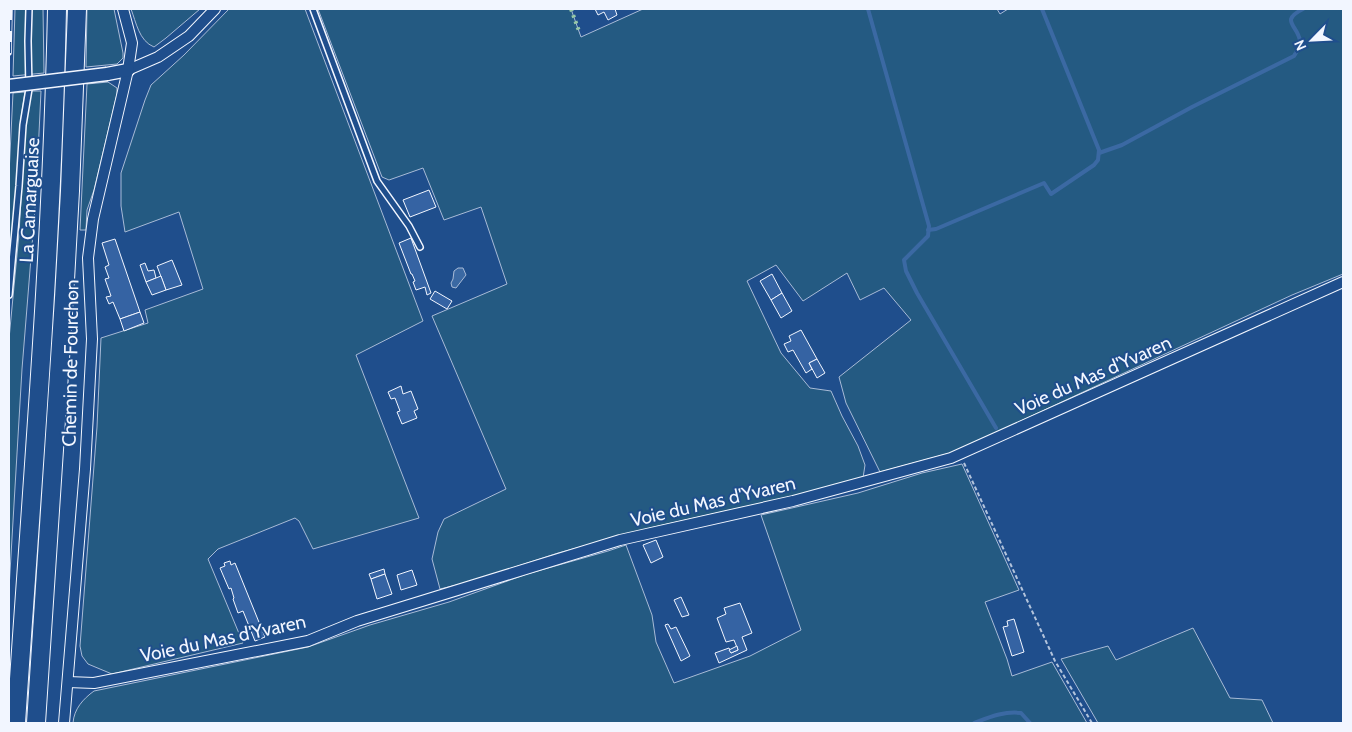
<svg xmlns="http://www.w3.org/2000/svg" width="1352" height="732" viewBox="0 0 1352 732" font-family="Cabin,sans-serif">
<style>
.green{fill:#245a82;stroke:#a8bbd7}
.water{fill:#3b69a3;stroke:#a8bbd7}
.lines{fill:none;stroke-linecap:round;stroke-linejoin:round}
.stream{stroke:#3b69a3;stroke-width:4}
.building{fill:#3563a3;stroke:#f2f6ff}
.service-casing{stroke:#f2f6ff;stroke-width:8}
.minor-casing{stroke:#f2f6ff;stroke-width:12}
.tertiary-casing{stroke:#f2f6ff;stroke-width:15}
.trunk-casing{stroke:#f2f6ff;stroke-width:20}
.path{stroke:#b3c4dc;stroke-width:2;stroke-dasharray:4 2.5;stroke-linecap:butt}
.service{stroke:#1f4e8c;stroke-width:5}
.minor{stroke:#1f4e8c;stroke-width:10}
.tertiary{stroke:#1f4e8c;stroke-width:12}
.trunk{stroke:#1f4e8c;stroke-width:18}
.rail-casing{stroke:#f2f6ff;stroke-width:5.5}
.rail{stroke:#1f4e8c;stroke-width:4;stroke-dasharray:11;stroke-linecap:butt}
.tertiary-bridge-casing{stroke:#f2f6ff;stroke-width:15;stroke-linecap:butt}
.tertiary-bridge{stroke:#1f4e8c;stroke-width:12}
.hedge{stroke:#97c8a6;stroke-width:4;stroke-dasharray:2.5 4;stroke-linecap:butt}
.labels{text-anchor:middle;stroke-width:4;stroke-linejoin:round;paint-order:stroke}
.street-label{font-size:19px;fill:#f2f6ff;stroke:#1f4e8c}
</style>
<rect width="100%" height="100%" fill="#1f4e8c"/>
<g class="green">
<polygon points="15,9 43,9 44,73 13,76"/>
<polygon points="87,9 114,9 123,53 123,58 117,64 86,67"/>
<path d="M131 9H200L166 38 154 47C139 41 136 22 131 9Z"/>
<polygon points="229,9 305,9 423,321 356,355 419,518 313,549 299,521 295,518 218,549 208,559 243,643 112,674 88,664 82,656 80,646 97,427 101,338 148,323 145,310 203,289 179,212 125,232 121,206 121,173 145,100 151,85 184,55"/>
<polygon points="318,9 571,9 581,37 643,9 997,9 1000,14 1008,9 1343,9 1343,274 1292,295 954,452 880,472 846,403 839,377 911,320 884,288 860,300 847,273 803,301 776,265 747,281 781,353 810,388 831,391 842,416 858,446 865,465 863,478 825,489 654,527 558,553 469,582 440,589 432,559 438,532 444,519 506,489 432,316 507,284 481,207 444,220 423,168 389,180 382,177"/>
<polygon points="108,82 117,88 117,94 94,190 87,210 86,230 80,230 87,84"/>
<polygon points="31,91 41,91 36,196 22,369 9,589 9,339 19,234 25,128"/>
<polygon points="25,92 21,118 15,206 9,256 9,174 13,93"/>
<path d="M962 464 1019 590 985 602 1007 659 1012 676 1052 662 1087 723H73C74 709 83 699 94 691L308 647 370 625 449 602 527 574 608 551 626 545 652 615 656 642 674 683 750 656 801 630 761 515 858 493 922 473Z"/>
<polygon points="1193,628 1230,698 1262,700 1273,723 1098,723 1061,659 1108,646 1116,660"/>
</g>
<polygon class="water" points="458,268 463,268 466,275 456,288 452,287 451,283 453,279 454,271"/>
<g class="lines">
<g class="stream">
<polyline points="868,9 929,226 928,236 904,260 906,271 917,293 996,428"/>
<path d="M1099 153 1122 145 1192 107 1294 56C1297 51 1300 47 1300 41 1298 25 1279 21 1303 9"/>
<polyline points="928,230 936,229 1044,183 1051,194 1094,165 1098,160 1099,150 1042,9"/>
<path d="M974 723C990 717 1004 711 1021 713L1030 723"/>
</g>
</g>
<g class="building">
<polygon points="595,9 615,9 617,15 608,20 604,12 598,15"/>
<polygon points="429,190 436,207 410,217 403,200"/>
<polygon points="411,238 431,293 427,295 425,287 416,290 413,282 415,281 412,274 411,274 399,243"/>
<polygon points="115,239 140,312 120,319 113,302 109,304 106,297 111,296 105,279 109,278 105,267 109,265 102,243"/>
<polygon points="172,260 182,285 166,290 157,266"/>
<polygon points="145,263 148,271 154,270 156,278 146,282 140,265"/>
<polygon points="772,274 782,293 771,300 760,281"/>
<polygon points="161,276 166,290 152,295 146,282"/>
<polygon points="435,291 452,301 447,309 430,299"/>
<polygon points="782,293 792,311 781,318 771,300"/>
<polygon points="140,312 144,323 124,331 120,319"/>
<polygon points="801,330 817,359 809,363 812,369 806,373 793,350 788,352 784,344 791,341 789,336"/>
<polygon points="817,359 825,373 817,378 809,363"/>
<polygon points="401,386 403,394 411,391 418,409 414,411 417,418 402,424 397,412 400,411 395,398 391,399 388,392"/>
<polygon points="656,540 663,557 651,563 643,545"/>
<polygon points="230,561 231,565 235,563 265,637 255,641 243,611 238,613 233,599 234,598 231,588 229,589 220,568 225,566 224,563"/>
<polygon points="384,569 385,574 371,579 369,574"/>
<polygon points="412,570 417,585 401,590 397,575"/>
<polygon points="385,574 392,594 377,599 371,579"/>
<polygon points="681,597 689,615 682,617 674,600"/>
<polygon points="740,603 752,633 742,637 747,650 719,663 715,653 729,648 731,653 738,650 734,640 726,642 717,618 726,614 724,608"/>
<polygon points="1014,619 1024,652 1012,656 1003,627 1008,626 1007,621"/>
<polygon points="668,624 671,629 676,627 690,656 681,661 665,625"/>
<polygon points="737,646 738,650 731,653 729,650"/>
</g>
<g class="lines">
<defs>
<g id="service">
<polyline points="313,9 377,181 409,226 420,247"/>
<polyline points="9,295 19,186 23,125 29,89 28,41 29,9"/>
</g>
<g id="minor">
<polyline points="128,70 158,57 189,36 215,9"/>
<polyline points="68,682 94,683 308,641 357,621 620,540 793,501 951,458 1343,282"/>
<polyline points="64,723 85,469 92,339 88,258 93,219 128,70 132,43 123,9"/>
</g>
<polyline id="tertiary" points="107,74 128,70"/>
<g id="trunk">
<path d="M16 723C32 485 52 247 57 9"/>
<polyline points="36,723 64,298 70,191 77,9"/>
</g>
</defs>
<use href="#service" class="service-casing"/>
<use href="#minor" class="minor-casing"/>
<use href="#tertiary" class="tertiary-casing"/>
<use href="#trunk" class="trunk-casing"/>
<polyline class="path" points="964,463 1055,661 1092,723"/>
<use href="#service" class="service"/>
<use href="#minor" class="minor"/>
<use href="#tertiary" class="tertiary"/>
<use href="#trunk" class="trunk"/>
<defs>
<polyline id="rail" points="9,53 10,9"/>
</defs>
<use href="#rail" class="rail-casing"/>
<use href="#rail" class="rail"/>
<defs>
<polyline id="tertiary-bridge" points="9,86 107,74"/>
</defs>
<use href="#tertiary-bridge" class="tertiary-bridge-casing"/>
<use href="#tertiary-bridge" class="tertiary-bridge"/>
<polyline class="hedge" points="571,9 579,31"/>
</g>
<g class="labels">
<g class="street-label">
<text transform="translate(29 200) rotate(-87)" y="7">La Camarguaise</text>
<text transform="translate(70 363) rotate(-89)" y="7">Chemin de Fourchon</text>
<text transform="translate(1093 375) rotate(-24)" y="7">Voie du Mas d'Yvaren</text>
<text transform="translate(713 501) rotate(-13)" y="7">Voie du Mas d'Yvaren</text>
<text transform="translate(223 638) rotate(-12)" y="7">Voie du Mas d'Yvaren</text>
</g>
</g>
<rect width="1352" height="732" fill="none" stroke="#f2f6ff" stroke-width="20"/>
<g transform="translate(1312 40) rotate(246)" stroke="#1f4e8c" stroke-width="4" paint-order="stroke">
<path d="M0-4L9 19L0 12L-9 19Z" fill="#f2f6ff"/>
<text y="-8" font-size="14" font-weight="bold" text-anchor="middle" fill="#f2f6ff">N</text>
</g>
</svg>
